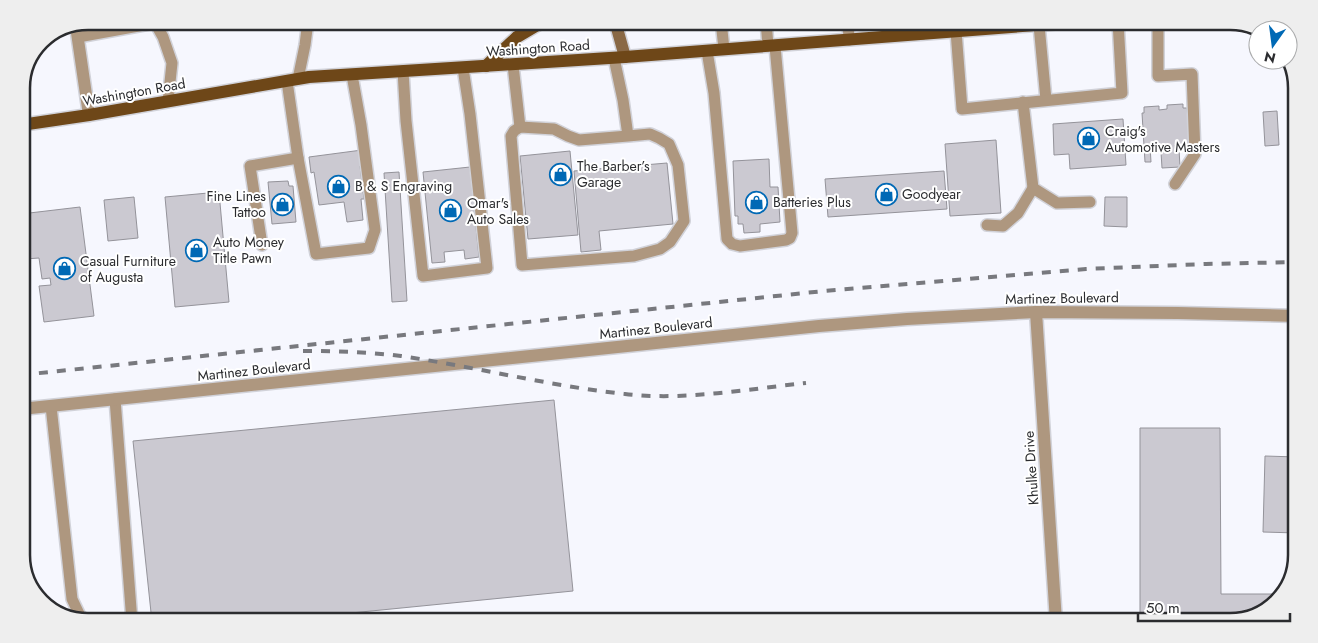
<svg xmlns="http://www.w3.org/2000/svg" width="1318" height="643" viewBox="0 0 1318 643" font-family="Jost,sans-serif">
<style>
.building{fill:#cbc9d1;stroke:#94939a}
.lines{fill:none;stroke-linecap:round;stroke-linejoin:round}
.lane-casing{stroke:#d1d2d9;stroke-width:14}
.street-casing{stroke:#d1d2d9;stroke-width:15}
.secondary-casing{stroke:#d1d2d9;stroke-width:15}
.primary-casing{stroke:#d1d2d9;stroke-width:15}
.lane{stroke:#ae977f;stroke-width:11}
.street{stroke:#ae977f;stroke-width:12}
.secondary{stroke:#896845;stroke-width:12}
.primary{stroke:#6e4718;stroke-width:12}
.rail{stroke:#78797e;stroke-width:4;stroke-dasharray:9 9;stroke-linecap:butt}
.labels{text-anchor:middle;stroke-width:4;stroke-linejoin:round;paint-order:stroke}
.street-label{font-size:14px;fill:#2b2c2f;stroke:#fff}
.poi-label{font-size:14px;fill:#2b2c2f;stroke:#fff;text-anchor:start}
.rim{fill:none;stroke:#2b2c2f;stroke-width:2.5}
</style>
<rect width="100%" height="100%" fill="#f6f7fe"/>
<g class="building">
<polygon points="1183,104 1183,108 1187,108 1190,144 1175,145 1175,149 1179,149 1180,167 1162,168 1161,152 1164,151 1163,145 1150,146 1151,162 1145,162 1142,113 1144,113 1144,107 1159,106 1159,110 1167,109 1167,105"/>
<polygon points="1277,111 1279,145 1265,146 1263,112"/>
<polygon points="1123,119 1126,165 1070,169 1069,154 1054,155 1053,124"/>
<polygon points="996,140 1001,213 950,216 945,144"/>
<polygon points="362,150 364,165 360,166 364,199 361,199 363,220 347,222 344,202 319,205 314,172 311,173 309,157"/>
<polygon points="570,151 578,235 528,239 520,156"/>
<polygon points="769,159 770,187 778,187 780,222 760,224 760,232 744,233 743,224 738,224 738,216 735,216 733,161"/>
<polygon points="667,163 673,224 599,231 601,250 581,252 574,171"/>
<polygon points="470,167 479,257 465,259 464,250 444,252 445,262 432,263 423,172"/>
<polygon points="944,171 947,209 828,217 825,179"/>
<polygon points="399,172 407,301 392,302 384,173"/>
<polygon points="288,181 289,186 293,186 296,222 272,224 268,182"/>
<polygon points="219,192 229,302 175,307 165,197"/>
<polygon points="134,197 138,238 108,241 104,200"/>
<polygon points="1105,197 1127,197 1127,227 1104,226"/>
<polygon points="80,207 94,316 44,322 39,286 51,285 50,278 42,279 39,258 25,259 21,231 21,214"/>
<polygon points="22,277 25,316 21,316 21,277"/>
<polygon points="554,400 573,591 260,622 152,622 133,441"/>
<polygon points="1140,428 1220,428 1221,594 1282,594 1267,611 1230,622 1140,622"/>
<polygon points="1265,456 1297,457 1297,533 1263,532"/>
</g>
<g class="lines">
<defs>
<g id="lane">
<polyline points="154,21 163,37 172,63 168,101"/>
<polyline points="721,21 724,49"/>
<polyline points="766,21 768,46"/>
<polyline points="848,21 849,40"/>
<polyline points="921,21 923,34"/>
<polyline points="1158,21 1158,76 1192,74 1195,154 1175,184"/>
<polyline points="1039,25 1046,100"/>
<polyline points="956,31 962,109 1122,93 1118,21"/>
<polyline points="78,37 155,23"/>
<polyline points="707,51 714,93 727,239 732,244 740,246 786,240 790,238 792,233 775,46"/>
<polyline points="614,58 623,100 628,136 650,134 659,138 669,144 678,165 684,221 670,242 660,249 634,256 522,265 511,136 514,131 520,127 554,129 568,136 579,140 628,136"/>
<polyline points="513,65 520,127"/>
<polyline points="403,71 406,121 423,276 487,268 470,114 463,68"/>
<polyline points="298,79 305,45 308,21"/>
<polyline points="287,81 298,158 316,254 369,248 375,230 361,125 352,75"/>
<polyline points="1023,102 1033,188 1057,203 1090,202"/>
<polyline points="987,225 1003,226 1018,213 1033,188"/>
<polyline points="262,245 250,166 298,158"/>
<polyline points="115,399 132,622"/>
<polyline points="51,406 72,599 82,620"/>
</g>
<g id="street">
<polyline points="76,26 89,115"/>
<polyline points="1036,312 1056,622"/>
<polyline points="21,409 819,326 907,319 1036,312 1178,313 1297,316"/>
</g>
<polyline id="secondary" points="615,21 625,57"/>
<g id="primary">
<polyline points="486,66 517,37 544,21"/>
<polyline points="21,125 89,115 309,77 625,57 1088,21"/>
</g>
</defs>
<use href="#lane" class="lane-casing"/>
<use href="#street" class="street-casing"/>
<use href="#secondary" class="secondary-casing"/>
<use href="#primary" class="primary-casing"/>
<use href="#lane" class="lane"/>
<use href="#street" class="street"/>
<use href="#secondary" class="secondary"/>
<use href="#primary" class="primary"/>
<g class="rail">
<path d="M303 351C336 351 369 352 401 356 476 367 550 386 625 394 684 401 748 389 806 383"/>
<polyline points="21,375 824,291 1086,269 1206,264 1297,262"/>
</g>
</g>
<defs>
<symbol id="shop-ring" viewBox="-11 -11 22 22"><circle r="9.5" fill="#fff" stroke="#0069b5" stroke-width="1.5"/><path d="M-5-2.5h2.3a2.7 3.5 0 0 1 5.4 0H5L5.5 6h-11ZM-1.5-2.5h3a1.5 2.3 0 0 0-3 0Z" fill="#0069b5"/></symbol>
</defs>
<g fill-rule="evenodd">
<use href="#shop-ring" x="1076" y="126" width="25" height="25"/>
<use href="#shop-ring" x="548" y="162" width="25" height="25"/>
<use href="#shop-ring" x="326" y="174" width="25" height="25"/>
<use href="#shop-ring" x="874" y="182" width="25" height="25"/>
<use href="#shop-ring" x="744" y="190" width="25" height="25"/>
<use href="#shop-ring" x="270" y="192" width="25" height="25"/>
<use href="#shop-ring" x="438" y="198" width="25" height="25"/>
<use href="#shop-ring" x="184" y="238" width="25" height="25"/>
<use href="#shop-ring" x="52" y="256" width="25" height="25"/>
</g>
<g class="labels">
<g class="street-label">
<text transform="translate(538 48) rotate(-4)" y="5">Washington Road</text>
<text transform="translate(134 92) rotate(-10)" y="5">Washington Road</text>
<text transform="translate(1062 298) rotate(-1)" y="5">Martinez Boulevard</text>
<text transform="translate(656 328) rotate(-6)" y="5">Martinez Boulevard</text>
<text transform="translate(254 370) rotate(-6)" y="5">Martinez Boulevard</text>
<text transform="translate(1031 468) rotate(-94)" y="5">Khulke Drive</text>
</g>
<g class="poi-label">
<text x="1105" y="136">Craig's<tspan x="1105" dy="16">Automotive Masters</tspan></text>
<text x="577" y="171">The Barber’s<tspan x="577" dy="16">Garage</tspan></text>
<text x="355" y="191">B &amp; S Engraving</text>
<text x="902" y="199">Goodyear</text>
<text x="266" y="201" text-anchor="end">Fine Lines<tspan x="266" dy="16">Tattoo</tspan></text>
<text x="773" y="207">Batteries Plus</text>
<text x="467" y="208">Omar's<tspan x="467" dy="16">Auto Sales</tspan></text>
<text x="213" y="247">Auto Money<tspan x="213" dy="16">Title Pawn</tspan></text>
<text x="80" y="266">Casual Furniture<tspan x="80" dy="16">of Augusta</tspan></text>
</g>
</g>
<path d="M0 0H1318V643H0ZM88 30H1230A58 58 0 0 1 1288 88V555A58 58 0 0 1 1230 613H88A58 58 0 0 1 30 555V88A58 58 0 0 1 88 30Z" fill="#eee" fill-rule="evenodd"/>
<path class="rim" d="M88 30H1230A58 58 0 0 1 1288 88V555A58 58 0 0 1 1230 613H88A58 58 0 0 1 30 555V88A58 58 0 0 1 88 30Z"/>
<g transform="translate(1273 45) rotate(194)"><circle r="24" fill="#ffffff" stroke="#aaabac"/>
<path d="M0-4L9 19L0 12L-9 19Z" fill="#0069b5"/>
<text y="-8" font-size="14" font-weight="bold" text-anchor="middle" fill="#2b2c2f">N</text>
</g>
<path d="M1138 613v8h152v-8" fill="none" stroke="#2b2c2f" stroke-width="2.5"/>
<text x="1146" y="613" font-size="15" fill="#2b2c2f" stroke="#ffffff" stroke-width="4" paint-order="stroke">50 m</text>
</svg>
